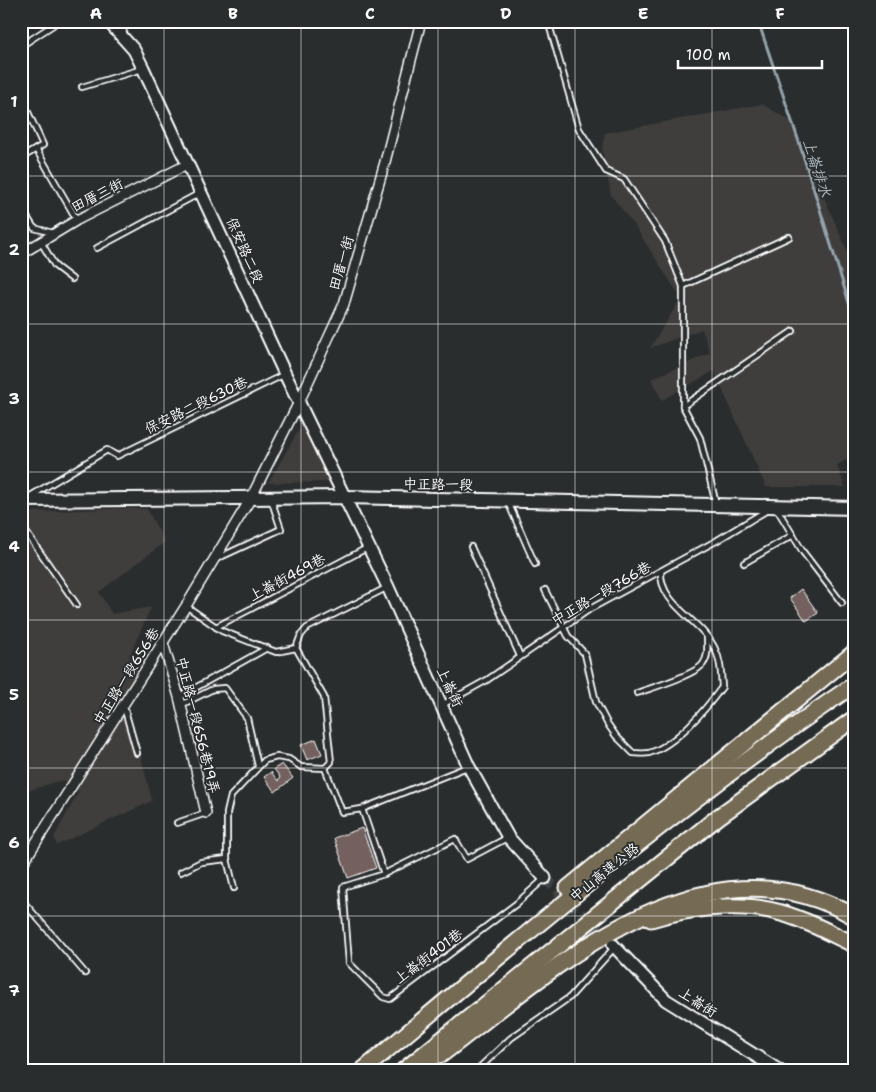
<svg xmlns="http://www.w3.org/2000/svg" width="876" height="1092" viewBox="0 0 876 1092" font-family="'Shantell Sans','LXGW WenKai TC',sans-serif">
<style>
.built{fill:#403c3c}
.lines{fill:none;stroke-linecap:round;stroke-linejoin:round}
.stream{stroke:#95a4ac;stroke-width:3}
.building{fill:#73605e;stroke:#fff}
.tertiary-tunnel{stroke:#3f4243;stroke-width:11;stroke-dasharray:11 5.5;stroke-linecap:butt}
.service-casing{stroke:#fff;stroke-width:8}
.minor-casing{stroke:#fff;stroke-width:12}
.tertiary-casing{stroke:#fff;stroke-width:15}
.secondary-casing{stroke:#fff;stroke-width:16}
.motorway-casing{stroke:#fff;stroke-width:19}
.service{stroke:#2a2d2e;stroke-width:4.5}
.minor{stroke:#2a2d2e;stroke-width:9}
.tertiary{stroke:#2a2d2e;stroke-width:11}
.secondary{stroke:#2a2d2e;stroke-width:12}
.motorway{stroke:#746b52;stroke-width:15}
.grid{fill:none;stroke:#fff;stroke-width:1;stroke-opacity:0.55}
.labels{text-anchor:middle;stroke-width:4;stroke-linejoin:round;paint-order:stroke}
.street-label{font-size:14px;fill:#fff;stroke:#2a2d2e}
.water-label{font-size:15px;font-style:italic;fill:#b0bbc0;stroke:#2a2d2e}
.neatline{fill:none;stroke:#fff;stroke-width:2}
.grid-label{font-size:16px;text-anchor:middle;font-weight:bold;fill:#fff}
</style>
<rect width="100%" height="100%" fill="#2a2d2e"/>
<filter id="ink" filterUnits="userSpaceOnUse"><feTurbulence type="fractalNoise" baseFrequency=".02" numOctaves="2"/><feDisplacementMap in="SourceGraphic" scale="10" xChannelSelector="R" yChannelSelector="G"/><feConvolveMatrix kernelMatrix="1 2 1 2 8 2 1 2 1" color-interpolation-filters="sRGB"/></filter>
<g filter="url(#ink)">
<g class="built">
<polygon points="762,104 791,121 855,269 855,455 837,465 845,487 766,487 714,371 662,400 651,379 710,353 702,329 650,348 681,298 634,225 611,195 602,149 605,133"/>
<polygon points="304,421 332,482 268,483"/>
<polygon points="130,508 147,509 165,542 99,592 112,614 151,607 129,657 151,653 126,696 152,801 57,845 54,837 79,791 62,780 21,793 21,522 33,512"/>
</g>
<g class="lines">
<polyline class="stream" points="758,21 799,142 855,322"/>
</g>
<g class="building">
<polygon points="801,589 818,613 806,621 790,598"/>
<polygon points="316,739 322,754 307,760 301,745"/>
<polygon points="282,764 293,778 275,792 264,777 271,772 278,781 280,777 274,769"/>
<polygon points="362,828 376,868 348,878 334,838"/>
</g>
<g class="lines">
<polyline class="tertiary-tunnel" points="545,878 610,942"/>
<defs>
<g id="service">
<polyline points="548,21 579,129 606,171 624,179 665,241 683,286 683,406 700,438 716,504"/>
<polyline points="21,46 53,25"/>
<polyline points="82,87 142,69"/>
<polyline points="21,97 43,145 21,158"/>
<polyline points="36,149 77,220"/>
<polyline points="21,208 34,228 53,233"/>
<polyline points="41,242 55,266 72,279"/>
<polyline points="97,248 200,193"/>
<polyline points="683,286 789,237"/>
<polyline points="683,406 793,331"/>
<polyline points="29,497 107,450 117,456 283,375"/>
<polyline points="508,502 535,564"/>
<polyline points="777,509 803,552 842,603"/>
<polyline points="21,525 77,605"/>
<polyline points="471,547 520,656"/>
<polyline points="216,559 281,529 271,499"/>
<polyline points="744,563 793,535"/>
<path d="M545 590 568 636 585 654 596 702 607 723 616 736 633 753C637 753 644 754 649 753 676 745 706 709 722 687 721 674 721 661 715 649 702 620 659 605 661 571"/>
<polyline points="186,606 222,631 276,652 296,648"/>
<polyline points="216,627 367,548"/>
<path d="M637 693C651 688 695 675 703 664 709 656 707 646 707 637"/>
<polyline points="179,697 267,648"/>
<polyline points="181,705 213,689 225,688 247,718 258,766"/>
<polyline points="442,705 487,680 590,609 716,541 769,509"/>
<polyline points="124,707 137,753"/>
<polyline points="325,768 342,812 362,809 467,767"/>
<polyline points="362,809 384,874"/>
<polyline points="177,823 206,813"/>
<polyline points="507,838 467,859 455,839 384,874 343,887 349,963 383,997 390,999 516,904 544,879"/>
<polyline points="181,872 201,862 227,859"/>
<polyline points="234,888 227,859 227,813 231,796 265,760 277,757 289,759 301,767 325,768 331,762 324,697 296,648 301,635 307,628 386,588"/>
<polyline points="21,899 85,973"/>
<polyline points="476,1071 511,1038 570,997 614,948"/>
</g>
<g id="minor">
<polyline points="121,36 122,21"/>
<polyline points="21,254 77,220 188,164"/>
<polyline points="163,643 179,697 206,813"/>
<polyline points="21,866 186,606 251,498 299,402 344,304 385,162 421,21"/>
</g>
<g id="tertiary">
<polyline points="108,21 134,50 143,68 285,374 388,587 469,767 508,837 545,878"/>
<polyline points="613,945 666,1000 780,1071"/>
</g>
<polyline id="secondary" points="21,500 345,497 855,508"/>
<g id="motorway">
<polyline points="568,888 855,652"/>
<path d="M651 919C685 908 735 903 769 910 799 916 828 932 855 945"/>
<path d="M421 1060 442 1054C556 967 703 828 855 917"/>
<path d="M362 1071C522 937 682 801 855 684"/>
<polyline points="403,1071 718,817 855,718"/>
</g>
</defs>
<use href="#service" class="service-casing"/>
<use href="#minor" class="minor-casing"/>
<use href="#tertiary" class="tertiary-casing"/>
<use href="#secondary" class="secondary-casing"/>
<use href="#motorway" class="motorway-casing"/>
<use href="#service" class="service"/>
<use href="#minor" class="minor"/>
<use href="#tertiary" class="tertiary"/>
<use href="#secondary" class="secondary"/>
<use href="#motorway" class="motorway"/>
</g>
</g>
<path class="grid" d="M164 21V1071M301 21V1071M438 21V1071M575 21V1071M712 21V1071M21 176H855M21 324H855M21 472H855M21 620H855M21 768H855M21 916H855"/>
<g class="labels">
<g class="street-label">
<text transform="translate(97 195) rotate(-27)" y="5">田厝三街</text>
<text transform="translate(245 250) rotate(66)" y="5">保安路二段</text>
<text transform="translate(341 263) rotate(-74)" y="5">田厝一街</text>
<text transform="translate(196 405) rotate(-26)" y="5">保安路二段630巷</text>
<text transform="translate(438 484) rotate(1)" y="5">中正路一段</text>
<text transform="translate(287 577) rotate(-28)" y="5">上崙街469巷</text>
<text transform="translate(601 593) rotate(-30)" y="5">中正路一段766巷</text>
<text transform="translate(126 676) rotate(-58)" y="5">中正路一段656巷</text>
<text transform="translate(450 687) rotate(65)" y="5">上崙街</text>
<text transform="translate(198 725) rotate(76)" y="5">中正路一段656巷19弄</text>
<text transform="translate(604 872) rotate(-39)" y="5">中山高速公路</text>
<text transform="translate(428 956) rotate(-37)" y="5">上崙街401巷</text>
<text transform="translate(698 1002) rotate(33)" y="5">上崙街</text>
</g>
<g class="water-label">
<text transform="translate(817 168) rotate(72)" y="5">上崙排水</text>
</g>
</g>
<rect width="876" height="1092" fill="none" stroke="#2a2d2e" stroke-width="55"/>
<path d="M678 60v8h144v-8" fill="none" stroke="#ffffff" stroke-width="2.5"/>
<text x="686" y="60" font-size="15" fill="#ffffff" stroke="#2a2d2e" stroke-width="4" paint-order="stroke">100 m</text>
<rect x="28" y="28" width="820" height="1036" class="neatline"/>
<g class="grid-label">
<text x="96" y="19">A</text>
<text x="233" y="19">B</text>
<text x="370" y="19">C</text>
<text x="506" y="19">D</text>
<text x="643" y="19">E</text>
<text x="780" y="19">F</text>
<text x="14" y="107">1</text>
<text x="14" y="255">2</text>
<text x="14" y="404">3</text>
<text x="14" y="552">4</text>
<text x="14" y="700">5</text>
<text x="14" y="848">6</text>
<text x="14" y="996">7</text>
</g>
</svg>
